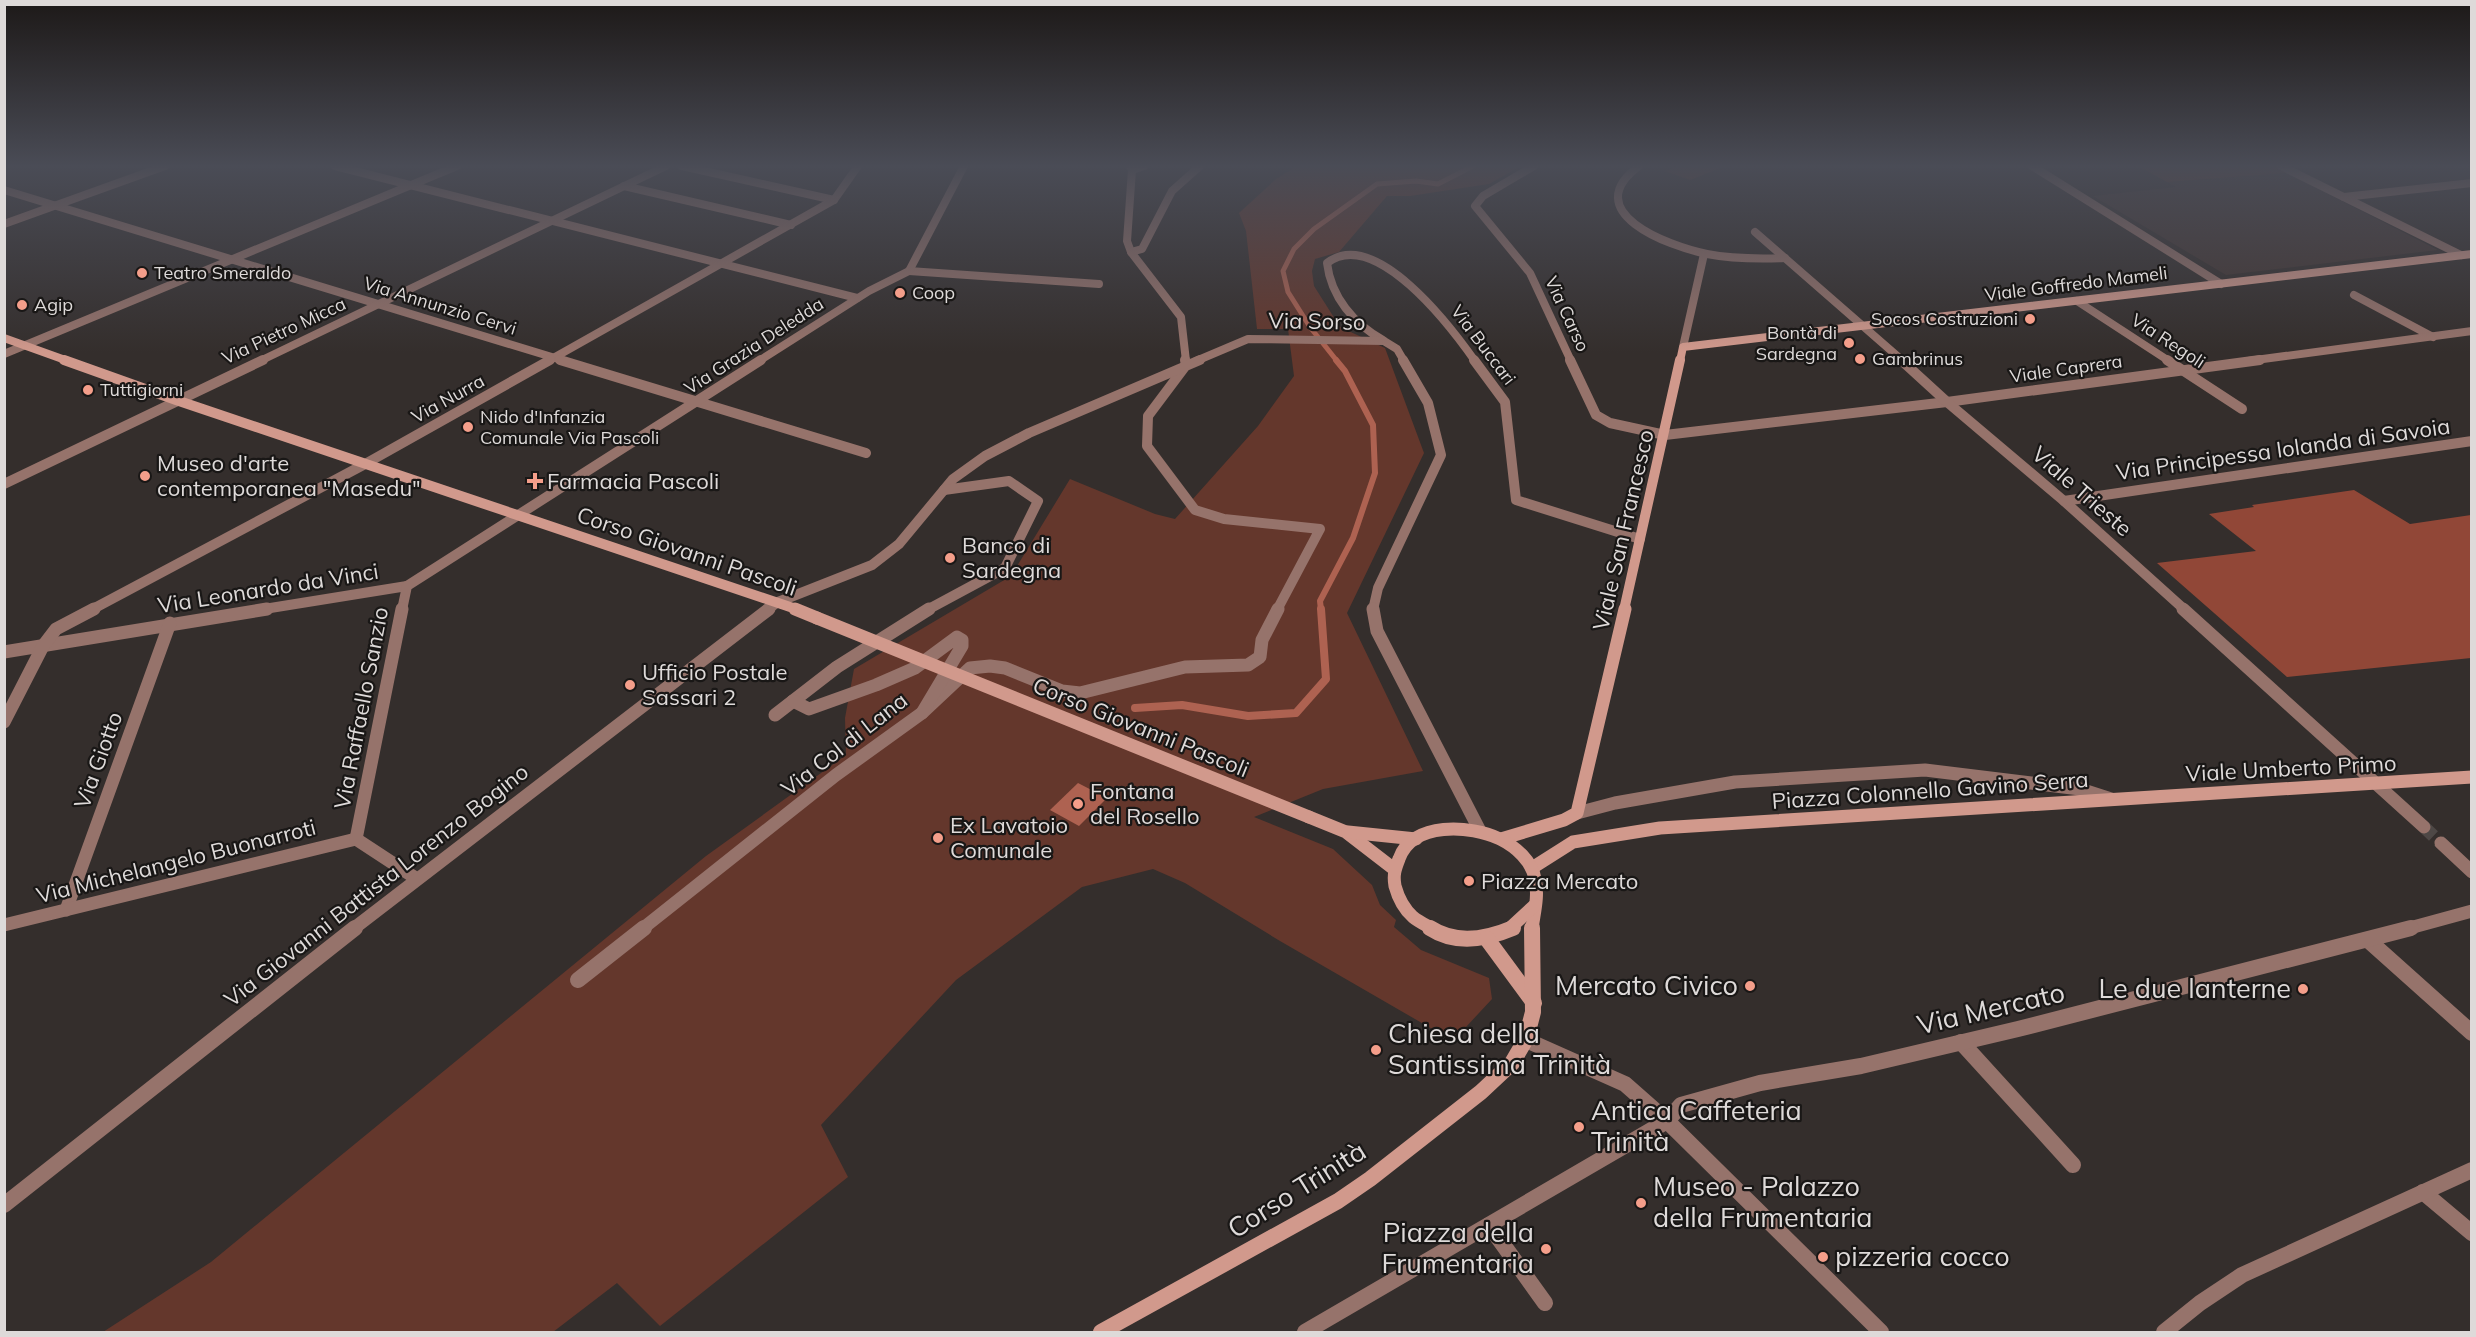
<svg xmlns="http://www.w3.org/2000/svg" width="2476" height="1337" viewBox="0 0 2476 1337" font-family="Mulish,sans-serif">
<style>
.built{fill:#423532}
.green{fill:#64372c}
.forest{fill:#914737}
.water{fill:#ae6251}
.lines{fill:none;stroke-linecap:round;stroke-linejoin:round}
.stream-far2{stroke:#ae6251;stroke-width:5}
.stream-far1{stroke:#ae6251;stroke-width:6}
.stream{stroke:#ae6251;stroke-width:8}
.minor-tunnel{stroke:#4e4846;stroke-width:13;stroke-dasharray:13 7;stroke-linecap:butt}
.minor-far3{stroke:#96736b;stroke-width:8}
.minor-far2{stroke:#96736b;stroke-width:10}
.minor-far1{stroke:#96736b;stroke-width:13}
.minor{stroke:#96736b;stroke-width:16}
.tertiary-far3{stroke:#96736b;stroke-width:8}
.tertiary-far2{stroke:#96736b;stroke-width:10}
.tertiary-far1{stroke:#96736b;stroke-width:13}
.tertiary{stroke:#96736b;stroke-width:16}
.secondary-far3{stroke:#d1998c;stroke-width:8}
.secondary-far2{stroke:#d1998c;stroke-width:10}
.secondary-far1{stroke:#d1998c;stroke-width:13}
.secondary{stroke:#d1998c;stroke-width:16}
.secondary-bridge{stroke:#d1998c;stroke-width:13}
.poi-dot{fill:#f49e8a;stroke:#191716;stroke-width:2}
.labels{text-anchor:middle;stroke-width:4.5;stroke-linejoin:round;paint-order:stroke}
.far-poi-label{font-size:18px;fill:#dedad9;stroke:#191716;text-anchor:start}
.far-street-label{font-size:18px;fill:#dedad9;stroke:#191716}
.street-label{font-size:22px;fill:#dedad9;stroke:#191716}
.poi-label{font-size:22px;fill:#dedad9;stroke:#191716;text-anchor:start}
.near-poi-label{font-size:27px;fill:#dedad9;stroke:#191716;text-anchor:start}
.near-street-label{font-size:27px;fill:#dedad9;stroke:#191716}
</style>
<rect width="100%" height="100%" fill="#342e2c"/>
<polygon class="built" points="2287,173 2438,250 2226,275 2093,196 2176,187 2167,182"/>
<g class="green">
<polygon points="1297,166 1521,166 1489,184 1410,196 1387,196 1339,252 1315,259 1312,271 1314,286 1340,327 1385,348 1424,453 1347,613 1423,771 1323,789 1254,817 1333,849 1372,885 1380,905 1396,920 1394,927 1421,950 1489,978 1492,999 1453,1041 1280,941 1185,883 1153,869 1082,887 956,980 821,1125 848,1177 660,1326 617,1283 553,1332 103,1332 211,1262 706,856 846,755 845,718 854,669 1011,576 1070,479 1155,514 1175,519 1258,426 1294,376 1288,329 1257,329 1246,231 1239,213 1276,179"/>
<polygon points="1678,166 1725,166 1690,180 1665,171"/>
<polygon points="2138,166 2272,166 2287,173 2167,182"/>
</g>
<polygon class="forest" points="2354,490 2410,524 2471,515 2471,658 2287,677 2157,563 2256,551 2209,514 2254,507 2252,505"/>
<polygon class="water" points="1078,783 1107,798 1079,826 1050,810"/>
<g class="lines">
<polyline class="stream-far2" points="1337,361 1310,327 1288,292 1283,271 1294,249 1314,229 1377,184 1416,181 1438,184 1473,166"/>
<polyline class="stream-far1" points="1321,610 1320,601 1353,538 1375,473 1373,425 1345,371 1336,360"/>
<polyline class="stream" points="1135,708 1182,705 1248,716 1296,713 1326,679 1321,609"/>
<polyline class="minor-tunnel" points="2424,827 2441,843"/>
<g class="minor-far3">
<polyline points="335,166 857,298"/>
<polyline points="682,166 834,200"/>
<polyline points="1130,166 1132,170 1127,241 1131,252 1181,317 1186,361"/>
<polyline points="1534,166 1483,196 1475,206 1530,273 1571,361"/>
<path d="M1639 166C1577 212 1668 246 1707 254 1733 259 1759 259 1785 258"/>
<polyline points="2032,166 2221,284"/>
<polyline points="2281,166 2461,255"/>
<polyline points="1132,170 1144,166"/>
<polyline points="624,186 791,225"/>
<polyline points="4,190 565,361"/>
<polyline points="2344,197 2472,183"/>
<polyline points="4,224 165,166"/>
<polyline points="1755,232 1903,361"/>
<polyline points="1131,252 1142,249 1172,191 1200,166"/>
<polyline points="909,271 1099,284"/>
<polyline points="2354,295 2433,337"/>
<polyline points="2077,301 2169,361"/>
<path d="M1383 340C1354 324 1331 297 1327 263 1375 226 1451 327 1475 361"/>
<polyline points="1683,347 1704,254"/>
<polyline points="4,354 457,166"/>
<polyline points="260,361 666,166"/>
<polyline points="548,361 834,200 858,166"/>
<polyline points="1196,361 1248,339 1384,341 1397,349 1404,361"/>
<polyline points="2248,361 2472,331"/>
</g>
<g class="minor-far2">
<polyline points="560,360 866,453"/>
<polyline points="1185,360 1186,365"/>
<polyline points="1474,360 1505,402 1516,500 1640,539"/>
<polyline points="1570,360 1596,415 1610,423 1665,435 1947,402 2260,360"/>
<polyline points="1901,360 1947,402 2064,501 2185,610"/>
<polyline points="2167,360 2242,409"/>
<polyline points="1184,368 1148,416 1147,446 1195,510 1224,519 1320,529 1277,610"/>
<polyline points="4,484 263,360"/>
<polyline points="2064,501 2472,441"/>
<polyline points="778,602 872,565 899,544 953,479 985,456 1029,433 1200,360"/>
<polyline points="91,610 365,464 550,360"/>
<polyline points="258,610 407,586"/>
<polyline points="927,610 1005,568 1038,501 1009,481 944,490"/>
<polyline points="1373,610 1378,588 1441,455 1428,403 1403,360"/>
</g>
<g class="minor-far1">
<polyline points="1373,609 1377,631 1480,831"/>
<polyline points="2183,609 2424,827"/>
<polyline points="4,652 267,609"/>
<polyline points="922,713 970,668 990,666 1005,668 1062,691 1080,693 1185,667 1248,665 1260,657 1262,640 1278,609"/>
<polyline points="775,715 837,667 929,609"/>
<polyline points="4,722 43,646 56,629 94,609"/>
<polyline points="1577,813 1615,803 1735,782 1925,770 2080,789 2111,799"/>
<polyline points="2441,843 2472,872"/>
<polyline points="66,910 170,623"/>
<polyline points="4,925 356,839"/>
<polyline points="642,929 836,775 922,713 962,646 962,640 957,637 915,668 876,685 809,709 793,701"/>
<polyline points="2406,929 2472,911"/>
</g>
<g class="minor">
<polyline points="2368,940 2472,1033"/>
<polyline points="578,980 644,928"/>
<polyline points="1526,1040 1625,1084 1667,1121 1881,1332"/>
<polyline points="1961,1042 2073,1165"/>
<polyline points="2423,1192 2472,1233"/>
<polyline points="1489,1225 1545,1303"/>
<polyline points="1305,1332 1667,1121 1681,1105 1760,1083 1861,1066 2018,1029 2411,928"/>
<polyline points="2164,1332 2200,1303 2242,1275 2472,1170"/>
</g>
<polyline class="tertiary-far3" points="759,361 869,291 909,271 964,166"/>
<g class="tertiary-far2">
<polyline points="402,610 407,586 761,360"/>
<polyline points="767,610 778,602"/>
</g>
<g class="tertiary-far1">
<polyline points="402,609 356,839 417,879"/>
<polyline points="353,929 769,609"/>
</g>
<polyline class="tertiary" points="4,1205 355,928"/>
<g class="secondary-far3">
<polyline points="4,338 68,361"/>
<polyline points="1680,361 1683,347 2472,254"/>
</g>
<g class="secondary-far2">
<polyline points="64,360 176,400 799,610"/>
<polyline points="1624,610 1680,360"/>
</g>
<g class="secondary-far1">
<polyline points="795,609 817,618"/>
<polyline points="1309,817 1346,832 1394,869"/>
<polyline points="1348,832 1416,839"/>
<polyline points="1501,839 1564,820 1577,813 1625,609"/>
<polyline points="1532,868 1573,842 1660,828 2472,777"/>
<path d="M1433 929C1426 925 1419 922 1413 917 1404 909 1398 897 1395 886 1393 875 1395 869 1399 859 1412 821 1471 825 1500 839 1516 847 1532 861 1535 879 1539 896 1534 913 1532 929"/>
<polyline points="1509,929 1535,905"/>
</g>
<g class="secondary">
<path d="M1430 928C1456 945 1487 939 1513 928"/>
<polyline points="1487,939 1534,1003"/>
<polyline points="1101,1332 1338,1201 1370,1179 1481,1092 1512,1063 1526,1039 1533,1012 1532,928"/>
</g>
<polyline class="secondary-bridge" points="817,618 1309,817"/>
</g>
<linearGradient id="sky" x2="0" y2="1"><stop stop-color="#1d1918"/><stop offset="0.47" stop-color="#4a4c56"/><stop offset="1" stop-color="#4a4c56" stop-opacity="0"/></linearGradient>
<rect width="2476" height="353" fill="url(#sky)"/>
<g class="poi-dot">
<circle cx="142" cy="273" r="6"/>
<circle cx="900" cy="293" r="6"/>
<circle cx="22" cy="305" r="6"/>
<circle cx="2030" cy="319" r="6"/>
<circle cx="1849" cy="343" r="6"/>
<circle cx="1860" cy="359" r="6"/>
<circle cx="88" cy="390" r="6"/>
<circle cx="468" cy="427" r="6"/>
<circle cx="145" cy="476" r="6"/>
<path d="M532 472h6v6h6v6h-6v6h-6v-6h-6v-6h6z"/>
<circle cx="950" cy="558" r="6"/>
<circle cx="630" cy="685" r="6"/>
<circle cx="1078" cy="804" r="6"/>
<circle cx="938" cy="838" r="6"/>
<circle cx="1469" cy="881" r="6"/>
<circle cx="1750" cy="986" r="6"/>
<circle cx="2303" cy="989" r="6"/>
<circle cx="1376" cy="1050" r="6"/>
<circle cx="1579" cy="1127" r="6"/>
<circle cx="1641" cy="1203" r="6"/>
<circle cx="1546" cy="1249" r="6"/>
<circle cx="1823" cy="1257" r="6"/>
</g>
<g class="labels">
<g class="far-poi-label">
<text x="154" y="279">Teatro Smeraldo</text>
<text x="912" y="299">Coop</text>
<text x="34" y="311">Agip</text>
<text x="2018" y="325" text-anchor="end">Socos Costruzioni</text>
<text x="1837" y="339" text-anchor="end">Bontà di<tspan x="1837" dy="21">Sardegna</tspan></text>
<text x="1872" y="365">Gambrinus</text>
<text x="100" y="396">Tuttigiorni</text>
<text x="480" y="423">Nido d'Infanzia<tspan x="480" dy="21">Comunale Via Pascoli</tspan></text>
</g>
<g class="far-street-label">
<text transform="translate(2076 284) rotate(-7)" y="6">Viale Goffredo Mameli</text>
<text transform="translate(440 306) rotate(17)" y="6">Via Annunzio Cervi</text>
<text transform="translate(1567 314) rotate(65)" y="6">Via Carso</text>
<text transform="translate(284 331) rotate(-25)" y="6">Via Pietro Micca</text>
<text transform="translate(2168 341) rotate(33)" y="6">Via Regoli</text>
<text transform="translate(1483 345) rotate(53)" y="6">Via Buccari</text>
<text transform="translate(754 346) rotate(-33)" y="6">Via Grazia Deledda</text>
<text transform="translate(2066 369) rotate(-8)" y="6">Viale Caprera</text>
<text transform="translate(448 399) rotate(-29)" y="6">Via Nurra</text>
</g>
<g class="street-label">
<text transform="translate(1317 321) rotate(1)" y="8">Via Sorso</text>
<text transform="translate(2283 449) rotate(-8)" y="8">Via Principessa Iolanda di Savoia</text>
<text transform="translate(2082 491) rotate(41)" y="8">Viale Trieste</text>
<text transform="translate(1623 530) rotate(-77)" y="8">Viale San Francesco</text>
<text transform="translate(687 551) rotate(19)" y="8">Corso Giovanni Pascoli</text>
<text transform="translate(268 588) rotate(-9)" y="8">Via Leonardo da Vinci</text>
<text transform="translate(361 708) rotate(-79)" y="8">Via Raffaello Sanzio</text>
<text transform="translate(1141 727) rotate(22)" y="8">Corso Giovanni Pascoli</text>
<text transform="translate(844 744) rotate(-38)" y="8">Via Col di Lana</text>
<text transform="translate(98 760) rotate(-70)" y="8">Via Giotto</text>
<text transform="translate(2291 768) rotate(-3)" y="8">Viale Umberto Primo</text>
<text transform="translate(1930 790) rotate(-4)" y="8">Piazza Colonnello Gavino Serra</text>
<text transform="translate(176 861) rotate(-14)" y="8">Via Michelangelo Buonarroti</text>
<text transform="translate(376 885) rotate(-38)" y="8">Via Giovanni Battista Lorenzo Bogino</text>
</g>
<g class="poi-label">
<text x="157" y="471">Museo d'arte<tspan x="157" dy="25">contemporanea "Masedu"</tspan></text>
<text x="547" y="489">Farmacia Pascoli</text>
<text x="962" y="553">Banco di<tspan x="962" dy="25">Sardegna</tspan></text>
<text x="642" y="680">Ufficio Postale<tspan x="642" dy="25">Sassari 2</tspan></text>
<text x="1090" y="799">Fontana<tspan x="1090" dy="25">del Rosello</tspan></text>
<text x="950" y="833">Ex Lavatoio<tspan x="950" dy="25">Comunale</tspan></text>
<text x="1481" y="889">Piazza Mercato</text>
</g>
<g class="near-poi-label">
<text x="1738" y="995" text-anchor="end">Mercato Civico</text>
<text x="2291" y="998" text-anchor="end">Le due lanterne</text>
<text x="1388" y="1043">Chiesa della<tspan x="1388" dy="31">Santissima Trinità</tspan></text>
<text x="1591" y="1120">Antica Caffeteria<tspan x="1591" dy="31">Trinità</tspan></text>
<text x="1653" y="1196">Museo - Palazzo<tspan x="1653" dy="31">della Frumentaria</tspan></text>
<text x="1534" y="1242" text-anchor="end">Piazza della<tspan x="1534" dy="31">Frumentaria</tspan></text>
<text x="1835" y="1266">pizzeria cocco</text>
</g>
<g class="near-street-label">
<text transform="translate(1991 1009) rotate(-13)" y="9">Via Mercato</text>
<text transform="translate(1297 1190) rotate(-32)" y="9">Corso Trinità</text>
</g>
</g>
<rect width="2476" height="1337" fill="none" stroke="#dedad9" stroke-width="12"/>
</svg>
